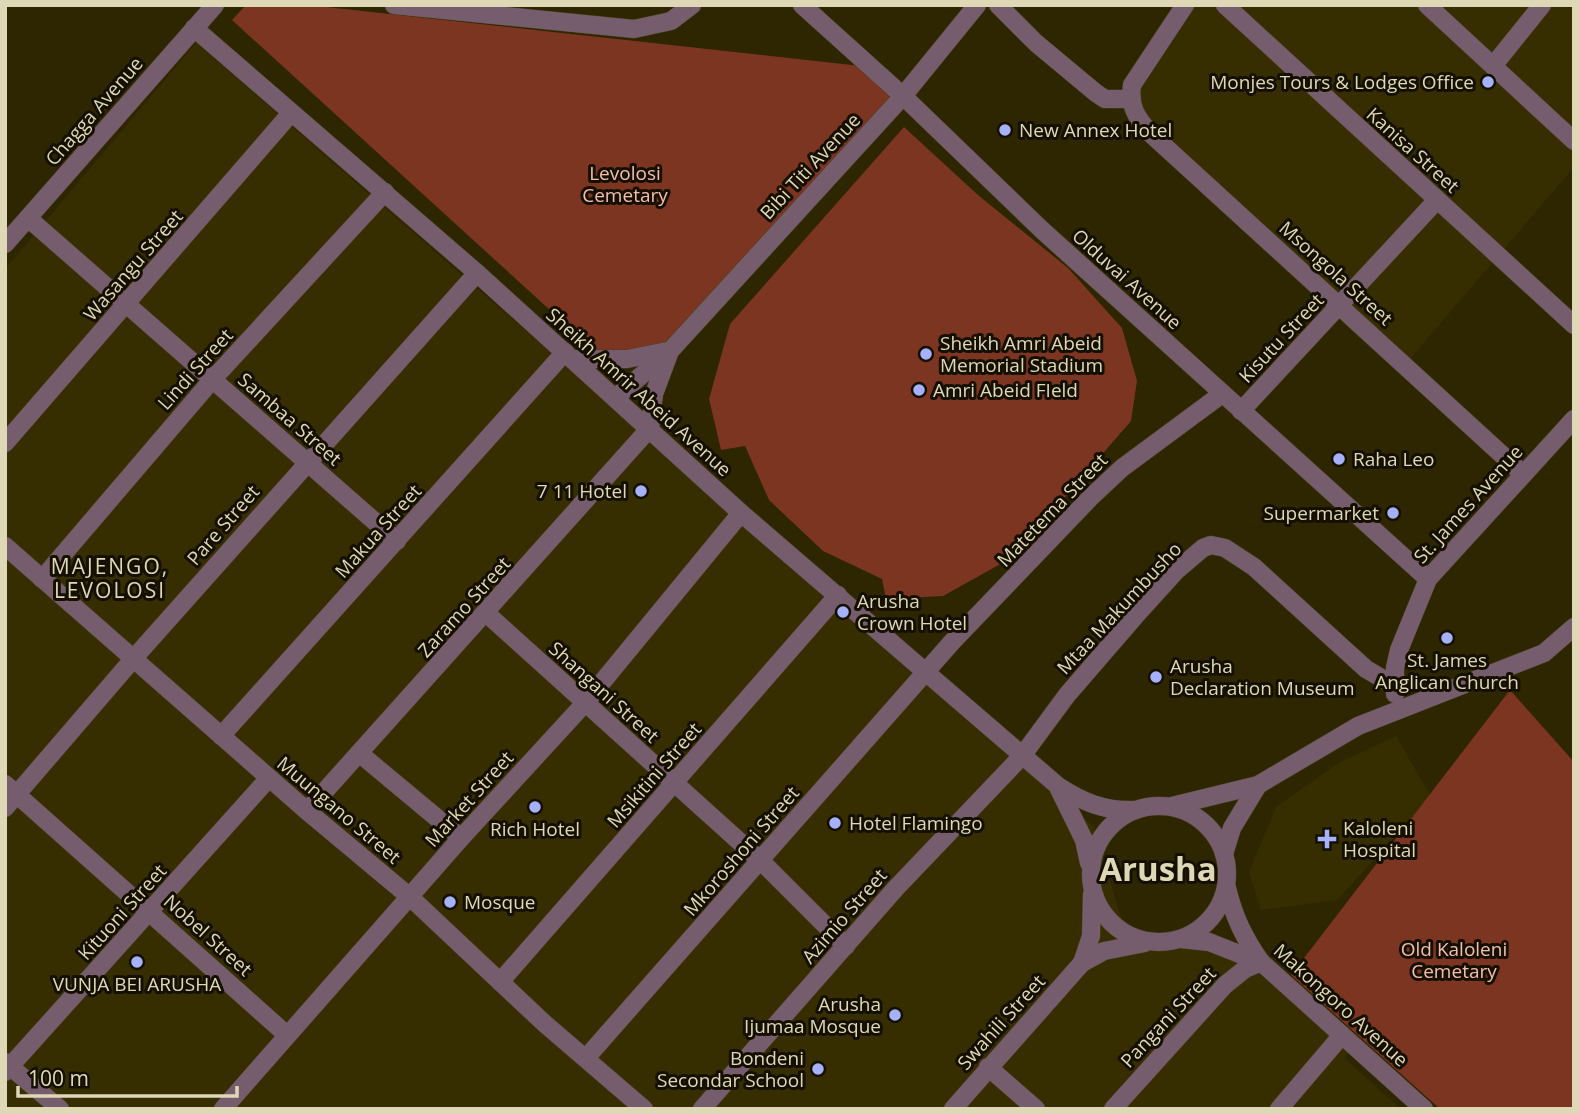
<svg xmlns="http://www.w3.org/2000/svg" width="1579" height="1114" viewBox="0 0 1579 1114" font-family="'Open Sans',sans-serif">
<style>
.built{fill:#362e01}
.green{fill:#7b3520}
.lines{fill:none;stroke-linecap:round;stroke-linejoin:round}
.minor-casing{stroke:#4a421e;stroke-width:19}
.minor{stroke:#765d6e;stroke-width:18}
.poi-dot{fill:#a6b1fc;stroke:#150f00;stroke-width:2.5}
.labels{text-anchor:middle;stroke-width:6;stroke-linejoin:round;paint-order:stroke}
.poi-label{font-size:19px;fill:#dfd8b6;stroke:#150f00;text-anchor:start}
.street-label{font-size:19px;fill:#dfd8b6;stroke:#150f00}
.park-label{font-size:19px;fill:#f4beae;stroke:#150f00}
.neighbourhood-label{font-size:21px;letter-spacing:2px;fill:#dfd8b6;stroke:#150f00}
.town-label{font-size:33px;font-weight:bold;fill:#dfd8b6;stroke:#150f00}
</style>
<rect width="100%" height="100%" fill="#2e2601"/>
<g class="built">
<polygon points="1192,5 1574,5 1574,167 1405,365 1121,107"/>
<polygon points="196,43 1093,826 1124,928 1261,967 1350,1052 1344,1058 1401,1109 5,1109 5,269"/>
<polygon points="1396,736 1431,797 1337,900 1261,910 1249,872 1276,807 1339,763"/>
</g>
<g class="green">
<polygon points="246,5 308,5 879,68 900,86 672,350 596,352 232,20"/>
<polygon points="904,127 978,195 1068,268 1122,328 1137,381 1131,421 1013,557 943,596 886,599 882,579 823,551 769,500 745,446 721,450 709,399 730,324"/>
<polygon points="1510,690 1574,762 1574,1109 1440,1109 1291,975"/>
</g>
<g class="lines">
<defs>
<g id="minor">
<polyline points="394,5 634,29 671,21 692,5"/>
<polyline points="802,5 903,96 1042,230 1428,579"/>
<polyline points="998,5 1036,43 1096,93 1105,99 1130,99"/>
<path d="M1185 5 1132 85C1129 106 1136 117 1150 133L1522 473"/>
<polyline points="1225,5 1574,325"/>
<polyline points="1427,5 1574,141"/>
<path d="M194 28 477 273 741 513 1058 786C1083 802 1103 811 1134 810"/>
<polyline points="1493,66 1542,5"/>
<polyline points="28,218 397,541"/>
<polyline points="5,244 215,5"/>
<polyline points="573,359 627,359 667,351"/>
<polyline points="616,397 670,351 903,96 977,5"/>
<polyline points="1241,411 1437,200"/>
<polyline points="5,443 291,113"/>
<polyline points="5,546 307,811 410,897 544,1023 644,1109"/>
<polyline points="42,579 212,380 385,192"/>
<polyline points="487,614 761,861 846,946"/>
<polyline points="1395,694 1395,668 1399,650 1428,579 1574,419"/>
<polyline points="221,736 565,352"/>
<polyline points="359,753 461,838"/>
<polyline points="5,784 287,1035"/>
<polyline points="1059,789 1084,840 1089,863"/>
<circle cx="1159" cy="874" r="68"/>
<polyline points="1172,806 1258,785 1358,726 1544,653 1574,627"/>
<polyline points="5,808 134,658 477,273"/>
<polyline points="307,811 650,428 654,394 670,351"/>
<polyline points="1224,854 1232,828 1258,785"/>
<path d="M1227 888C1234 917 1244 938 1261 962L1424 1109"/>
<polyline points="1181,939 1209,942 1257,961"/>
<polyline points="1082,963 1091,936 1092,894"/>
<polyline points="500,982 838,595"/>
<polyline points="586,1058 952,642 1091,497 1122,468 1222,394"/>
<polyline points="5,1062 60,1109"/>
<polyline points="988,1067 1036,1109"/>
<polyline points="5,1072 269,778"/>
<polyline points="223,1109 461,838 585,703 741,513"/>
<polyline points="702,1109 896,888 1022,756 1067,695 1137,614 1176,571 1203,548 1211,545 1225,548 1254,567 1366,669 1395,686"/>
<polyline points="953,1109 1082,963 1104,951 1145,943"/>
<polyline points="1113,1109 1225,985 1245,969 1261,962"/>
<polyline points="1279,1109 1342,1035"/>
</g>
</defs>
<use href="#minor" class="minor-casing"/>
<use href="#minor" class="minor"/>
</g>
<g class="poi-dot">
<circle cx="1488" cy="82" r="7"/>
<circle cx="1005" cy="130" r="7"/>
<circle cx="926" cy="354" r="7"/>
<circle cx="919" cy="390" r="7"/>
<circle cx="1339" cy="459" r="7"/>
<circle cx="641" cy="491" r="7"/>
<circle cx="1393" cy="513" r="7"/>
<circle cx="843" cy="612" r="7"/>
<circle cx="1447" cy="638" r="7"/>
<circle cx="1156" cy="677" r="7"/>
<circle cx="535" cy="807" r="7"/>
<circle cx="835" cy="823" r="7"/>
<path d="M1323.5 828.5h7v7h7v7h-7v7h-7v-7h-7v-7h7z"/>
<circle cx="450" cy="902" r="7"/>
<circle cx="137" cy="962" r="7"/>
<circle cx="895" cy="1015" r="7"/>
<circle cx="818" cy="1069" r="7"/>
</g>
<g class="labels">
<g class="poi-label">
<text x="1474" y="89" text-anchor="end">Monjes Tours &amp; Lodges Office</text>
<text x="1019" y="137">New Annex Hotel</text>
<text x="940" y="350">Sheikh Amri Abeid<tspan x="940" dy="22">Memorial Stadium</tspan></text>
<text x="933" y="397">Amri Abeid FIeld</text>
<text x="1353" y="466">Raha Leo</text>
<text x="627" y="498" text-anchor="end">7 11 Hotel</text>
<text x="1379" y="520" text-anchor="end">Supermarket</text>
<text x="857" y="608">Arusha<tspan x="857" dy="22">Crown Hotel</tspan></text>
<text x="1447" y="667" text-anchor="middle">St. James<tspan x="1447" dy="22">Anglican Church</tspan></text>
<text x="1170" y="673">Arusha<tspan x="1170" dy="22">Declaration Museum</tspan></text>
<text x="849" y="830">Hotel Flamingo</text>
<text x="1343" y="835">Kaloleni<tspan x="1343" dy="22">Hospital</tspan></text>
<text x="535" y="836" text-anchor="middle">Rich Hotel</text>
<text x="464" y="909">Mosque</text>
<text x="137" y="991" text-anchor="middle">VUNJA BEI ARUSHA</text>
<text x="881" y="1011" text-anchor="end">Arusha<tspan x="881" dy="22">Ijumaa Mosque</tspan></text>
<text x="804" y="1065" text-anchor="end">Bondeni<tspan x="804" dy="22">Secondar School</tspan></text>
</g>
<g class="street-label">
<text transform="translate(94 111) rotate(-49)" y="7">Chagga Avenue</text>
<text transform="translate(1413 150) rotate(42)" y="7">Kanisa Street</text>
<text transform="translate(810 166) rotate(-47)" y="7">Bibi Titi Avenue</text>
<text transform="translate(133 265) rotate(-49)" y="7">Wasangu Street</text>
<text transform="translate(1336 273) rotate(42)" y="7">Msongola Street</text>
<text transform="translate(1127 279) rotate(42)" y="7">Olduvai Avenue</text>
<text transform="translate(1281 338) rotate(-47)" y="7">Kisutu Street</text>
<text transform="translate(195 369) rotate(-48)" y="7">Lindi Street</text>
<text transform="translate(639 392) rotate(42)" y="7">Sheikh Amrir Abeid Avenue</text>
<text transform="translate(290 419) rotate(41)" y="7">Sambaa Street</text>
<text transform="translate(1468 504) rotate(-48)" y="7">St. James Avenue</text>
<text transform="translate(1052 510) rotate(-46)" y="7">Matetema Street</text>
<text transform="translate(223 525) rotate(-49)" y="7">Pare Street</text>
<text transform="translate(378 531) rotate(-48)" y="7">Makua Street</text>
<text transform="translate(464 607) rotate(-48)" y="7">Zaramo Street</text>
<text transform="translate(1119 608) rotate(-47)" y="7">Mtaa Makumbusho</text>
<text transform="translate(604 692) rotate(42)" y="7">Shangani Street</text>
<text transform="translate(654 775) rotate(-49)" y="7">Msikitini Street</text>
<text transform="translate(469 799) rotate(-48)" y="7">Market Street</text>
<text transform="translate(339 810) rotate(40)" y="7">Muungano Street</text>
<text transform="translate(741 851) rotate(-49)" y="7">Mkoroshoni Street</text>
<text transform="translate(122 912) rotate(-48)" y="7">Kituoni Street</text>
<text transform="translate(844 916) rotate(-49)" y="7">Azimio Street</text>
<text transform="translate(208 935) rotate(42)" y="7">Nobel Street</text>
<text transform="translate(1341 1005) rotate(42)" y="7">Makongoro Avenue</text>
<text transform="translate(1168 1017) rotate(-47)" y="7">Pangani Street</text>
<text transform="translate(1001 1022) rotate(-48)" y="7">Swahili Street</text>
</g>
<g class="park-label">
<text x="625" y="180">Levolosi<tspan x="625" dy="22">Cemetary</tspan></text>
<text x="1454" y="956">Old Kaloleni<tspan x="1454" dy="22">Cemetary</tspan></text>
</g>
<g class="neighbourhood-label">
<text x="110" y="574">MAJENGO,<tspan x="110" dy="24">LEVOLOSI</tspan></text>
</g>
<g class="town-label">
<text x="1158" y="881">Arusha</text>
</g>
</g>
<rect width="1579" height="1114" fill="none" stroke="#dfd8b6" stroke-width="14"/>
<path d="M18 1086v10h219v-10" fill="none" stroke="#dfd8b6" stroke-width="3.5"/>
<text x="28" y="1086" font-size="21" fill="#dfd8b6" stroke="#150f00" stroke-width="5" paint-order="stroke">100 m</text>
</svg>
